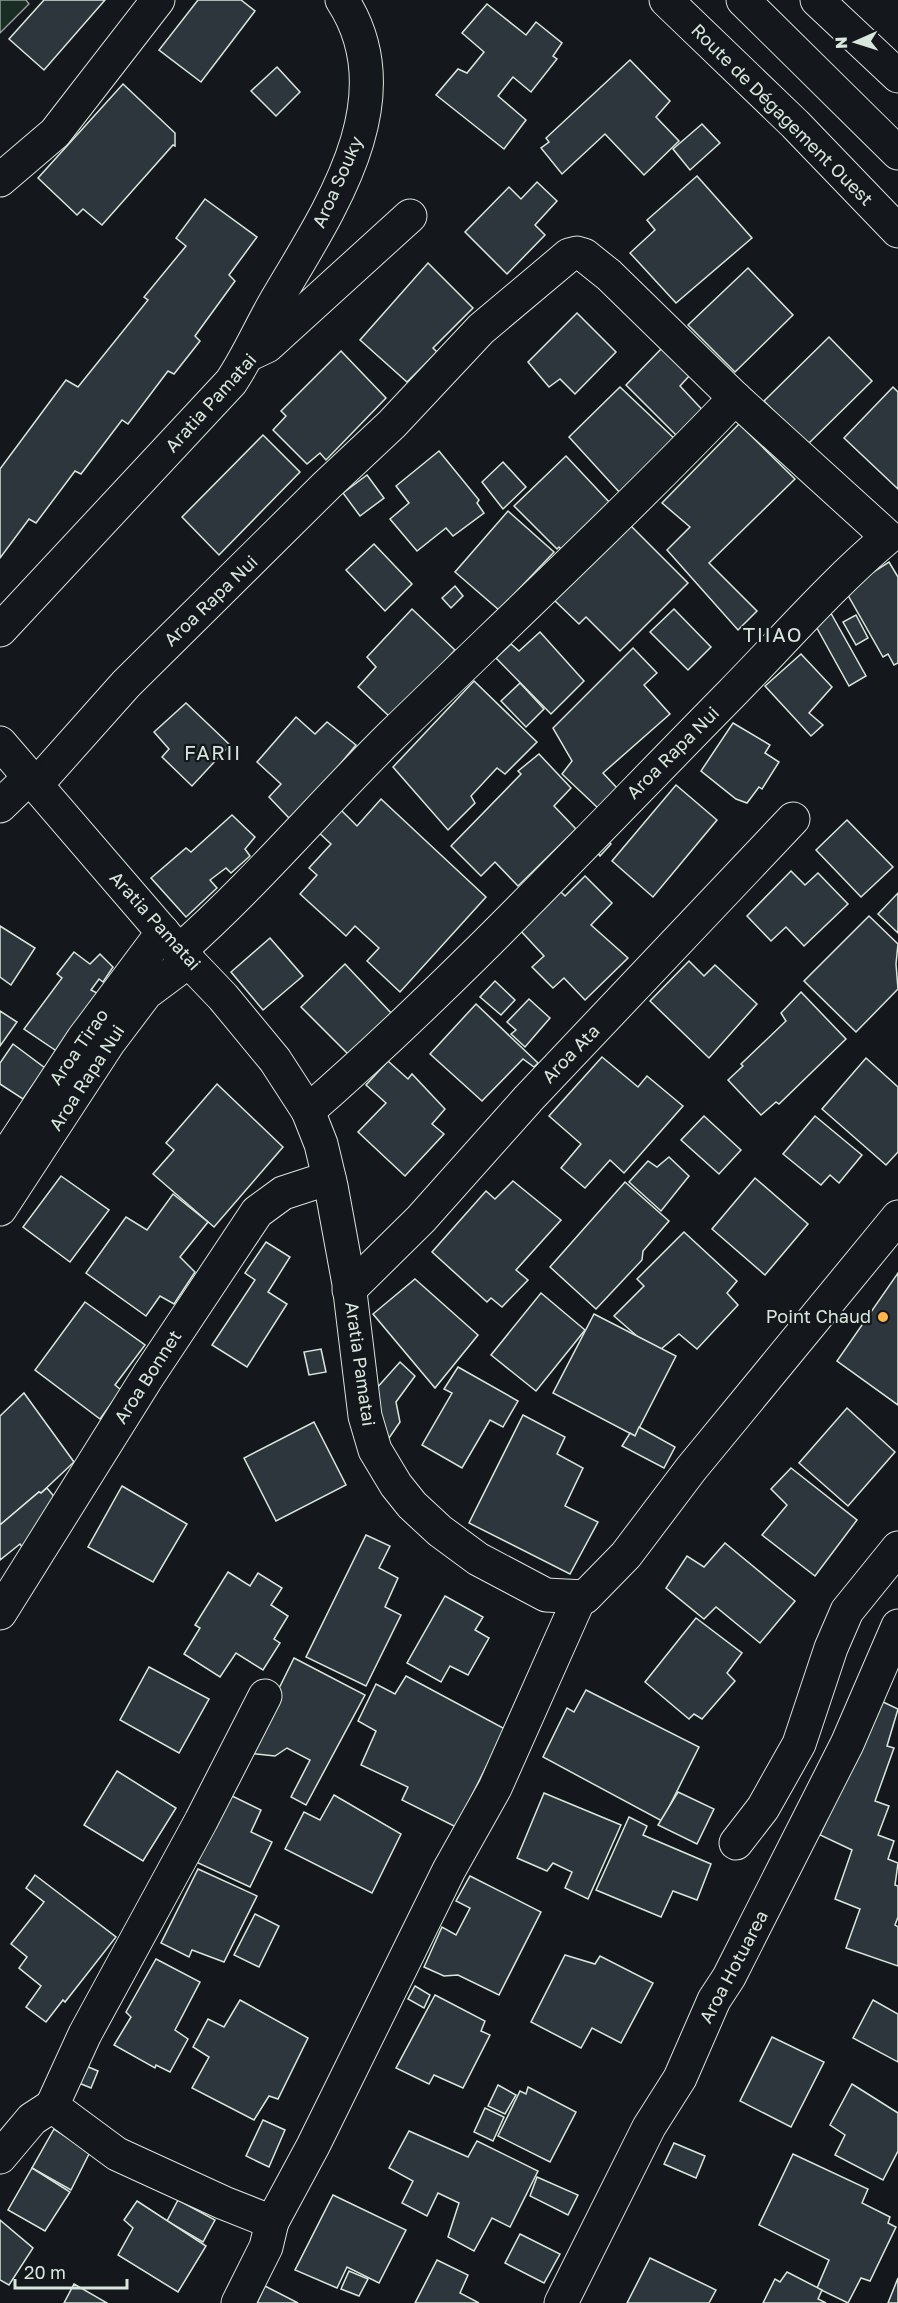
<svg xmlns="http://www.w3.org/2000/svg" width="898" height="2303" viewBox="0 0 898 2303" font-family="'Golos Text',sans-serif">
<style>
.green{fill:#1a2d24;stroke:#939e99;stroke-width:1.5}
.building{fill:#2c363c;stroke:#d8e6dc;stroke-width:1.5}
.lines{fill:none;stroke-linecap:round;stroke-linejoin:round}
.minor-casing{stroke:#d8e6dc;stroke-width:35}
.tertiary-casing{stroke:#d8e6dc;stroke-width:35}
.trunk-casing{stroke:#d8e6dc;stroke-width:35}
.minor{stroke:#14181c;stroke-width:33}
.tertiary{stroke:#14181c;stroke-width:33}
.trunk{stroke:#14181c;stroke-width:33}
.poi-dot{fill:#ffb74d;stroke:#14181c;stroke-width:2}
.labels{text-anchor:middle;stroke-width:4.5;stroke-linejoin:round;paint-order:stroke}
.street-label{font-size:18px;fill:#d8e6dc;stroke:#14181c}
.poi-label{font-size:18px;fill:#d8e6dc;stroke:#14181c;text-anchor:end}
.neighbourhood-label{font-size:20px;letter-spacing:1.5px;fill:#d8e6dc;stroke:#14181c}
</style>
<rect width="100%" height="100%" fill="#14181c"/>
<polygon class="green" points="0,0 26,0 29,4 0,33"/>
<g class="building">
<polygon points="44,0 105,0 44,70 9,39"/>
<polygon points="198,0 241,0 255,11 201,82 159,50"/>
<polygon points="487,4 526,35 536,22 562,43 553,56 557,59 531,92 513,77 498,96 526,120 504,149 436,95 458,69 467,73 484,52 462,33"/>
<polygon points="630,60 670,101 656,117 679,141 644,175 605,134 562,174 541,148 549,142 546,138"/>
<polygon points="277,67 300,92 276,116 251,91"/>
<polygon points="123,84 175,133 175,146 173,145 102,225 83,209 77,215 38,178"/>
<polygon points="702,124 720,143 690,170 673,149"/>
<polygon points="697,176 752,238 676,303 630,253 655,230 647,220"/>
<polygon points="537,182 557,201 535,225 545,235 507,274 465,232 509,187 521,199"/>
<polygon points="205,199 257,237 229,275 235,281 195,336 200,341 174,374 168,371 128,424 122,420 81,474 75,471 36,523 29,519 0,558 0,469 66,380 78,387 148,300 144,297 186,246 176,238"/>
<polygon points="428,263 473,308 433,348 437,352 407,382 360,340"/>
<polygon points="748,268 793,315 735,372 688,325"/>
<polygon points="577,313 616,352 575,394 560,379 549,387 528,362"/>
<polygon points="829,337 872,381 807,445 764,401"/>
<polygon points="662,348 690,375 680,386 709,417 684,443 626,385"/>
<polygon points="341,351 386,398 326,460 320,453 307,464 273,430 286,416 281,411"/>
<polygon points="620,387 678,442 621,494 569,437"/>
<polygon points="893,387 898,392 898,489 844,438"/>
<polygon points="739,424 795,479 709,563 757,611 738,630 667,550 690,527 662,503"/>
<polygon points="263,435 300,472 219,555 182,517"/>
<polygon points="439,451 479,500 477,503 484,513 453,536 446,528 417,551 390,519 409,503 396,486"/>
<polygon points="566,456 611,504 566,554 559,547 557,549 514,506"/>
<polygon points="503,462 526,487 503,509 482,482"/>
<polygon points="367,475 384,498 360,516 343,493"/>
<polygon points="508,511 554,552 499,610 455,572"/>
<polygon points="629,524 688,583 620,651 586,617 579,624 554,600"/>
<polygon points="374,544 412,584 385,611 346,570"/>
<polygon points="889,562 898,577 898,663 894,665 888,654 883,657 845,590"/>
<polygon points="455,586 463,596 451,608 442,598"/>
<polygon points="828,608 866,676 849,686 813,621"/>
<polygon points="412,609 455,650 411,698 389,716 358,687 376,667 367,657"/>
<polygon points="674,609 711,647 688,670 650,632"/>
<polygon points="856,615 868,638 856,645 843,622"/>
<polygon points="540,632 584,681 551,714 496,658 511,644 519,651"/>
<polygon points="633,648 657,673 644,685 670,714 603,773 618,789 598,808 562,774 572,761 553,728"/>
<polygon points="801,654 832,687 809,713 823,725 811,736 765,686"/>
<polygon points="474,681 537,742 505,774 497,768 471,796 475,803 448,830 393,767"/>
<polygon points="520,683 544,709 526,727 501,701"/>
<polygon points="186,703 230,745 192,786 162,757 169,749 154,732"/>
<polygon points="296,717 315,734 327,722 356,745 306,805 289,818 269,797 281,784 257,762"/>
<polygon points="733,723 770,745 765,753 779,762 762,789 759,787 747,803 736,799 701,771"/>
<polygon points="539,754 571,788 554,806 576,829 518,886 495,862 481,876 451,846 521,774 518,771"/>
<polygon points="676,785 717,820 653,897 612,861"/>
<polygon points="381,799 486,897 400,992 367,961 379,948 355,926 346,936 300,894 317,875 309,868 331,844 315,829 337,806 357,826"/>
<polygon points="232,815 255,837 245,849 250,856 231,873 226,868 210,880 217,888 186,917 151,878 186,848 191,852"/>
<polygon points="847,820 893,867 861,897 816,850"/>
<polygon points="606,839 611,844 600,856 595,849"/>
<polygon points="791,871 805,885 818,873 848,904 804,946 786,927 771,941 747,916"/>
<polygon points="585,876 612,903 591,925 628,958 585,1000 564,978 553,988 532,967 544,956 518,928 558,889 565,896"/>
<polygon points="898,893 898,933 878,914"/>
<polygon points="869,916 898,944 896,964 898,989 856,1032 804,981"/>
<polygon points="0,926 35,948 11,985 0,977"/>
<polygon points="270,938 303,976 263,1010 231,972"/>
<polygon points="74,952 90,964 100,954 113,967 103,982 99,979 91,990 97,993 58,1052 24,1029 62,978 57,974"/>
<polygon points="689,961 704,976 715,965 757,1004 709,1058 650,1001"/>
<polygon points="345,964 393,1015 350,1056 301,1007"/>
<polygon points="495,981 515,1000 501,1015 480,997"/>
<polygon points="801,992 846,1039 779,1104 776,1102 761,1115 728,1080 743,1066 741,1064 786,1021 781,1013"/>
<polygon points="529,999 550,1018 525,1047 511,1034 516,1030 507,1022"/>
<polygon points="476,1004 538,1063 534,1067 523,1059 482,1101 430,1054"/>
<polygon points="0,1011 17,1022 0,1046"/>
<polygon points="13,1044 45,1068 23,1099 0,1084 0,1063"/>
<polygon points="602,1057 638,1087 647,1076 683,1106 624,1173 610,1160 585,1188 561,1168 581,1144 549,1116"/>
<polygon points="866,1058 898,1087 898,1152 886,1165 822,1109"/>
<polygon points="388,1061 408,1079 412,1074 445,1109 432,1124 444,1134 405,1176 358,1132 386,1103 366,1085"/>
<polygon points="217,1084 283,1147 214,1227 153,1174 174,1150 166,1143"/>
<polygon points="704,1116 741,1150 719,1174 681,1140"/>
<polygon points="815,1116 862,1155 839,1183 830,1175 821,1185 783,1154"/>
<polygon points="669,1157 689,1176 661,1211 629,1182 648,1161 657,1167"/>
<polygon points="61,1176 109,1210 70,1262 23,1227"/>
<polygon points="755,1178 808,1224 765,1275 712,1229"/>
<polygon points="513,1181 561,1220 516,1270 528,1280 502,1307 491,1298 487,1302 432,1252 486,1191 495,1199"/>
<polygon points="625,1182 669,1221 643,1251 642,1260 596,1309 550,1267"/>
<polygon points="173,1194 208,1222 180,1257 195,1272 174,1304 160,1296 146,1316 86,1273 126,1217 147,1230"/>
<polygon points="684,1232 737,1281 727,1293 738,1305 697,1349 679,1334 661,1349 638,1337 614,1316 644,1286 637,1279"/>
<polygon points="266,1242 290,1257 268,1292 287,1304 247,1367 212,1345 255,1280 245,1273"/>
<polygon points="898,1273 898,1405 837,1361"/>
<polygon points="415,1279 478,1335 435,1388 373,1314"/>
<polygon points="541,1293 585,1330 536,1391 491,1355"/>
<polygon points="85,1302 145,1345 115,1385 121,1390 100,1419 35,1370"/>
<polygon points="594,1314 676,1356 635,1436 553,1393"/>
<polygon points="321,1349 326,1372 309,1375 304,1352"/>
<polygon points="400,1362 415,1376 396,1402 400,1422 387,1441 375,1390"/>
<polygon points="458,1367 518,1401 503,1427 490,1420 462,1468 422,1445 452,1393 444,1389"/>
<polygon points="24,1393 74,1462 41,1493 39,1492 0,1525 0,1416"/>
<polygon points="847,1408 895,1452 848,1506 799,1463"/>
<polygon points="523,1415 565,1437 557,1454 583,1468 565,1506 598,1522 570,1574 469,1523"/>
<polygon points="314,1422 346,1485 276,1521 244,1458"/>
<polygon points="639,1427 675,1447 664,1468 622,1446 630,1433 635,1436"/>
<polygon points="791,1468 857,1520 815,1576 762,1535 787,1505 771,1489"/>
<polygon points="122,1486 187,1524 153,1582 88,1547"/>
<polygon points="47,1488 57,1500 25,1551 20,1544 0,1560 0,1525 39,1492 41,1493"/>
<polygon points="366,1535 390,1546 379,1568 398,1578 385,1607 401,1615 366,1686 306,1657"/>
<polygon points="725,1543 795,1601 760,1643 716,1607 704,1619 666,1588 687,1556 704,1567"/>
<polygon points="228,1572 250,1586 258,1573 282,1588 271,1605 288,1616 274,1639 280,1643 263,1670 236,1653 220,1677 184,1654 200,1628 195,1625"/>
<polygon points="445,1596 483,1617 475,1630 489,1638 468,1675 450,1666 441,1682 407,1663"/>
<polygon points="696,1618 742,1653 727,1673 735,1681 702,1719 694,1714 689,1719 645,1682"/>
<polygon points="294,1658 365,1695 306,1805 291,1797 310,1760 287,1748 275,1756 247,1753"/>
<polygon points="149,1667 209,1699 179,1753 120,1720"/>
<polygon points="406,1676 505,1729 456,1827 402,1800 408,1787 361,1765 376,1731 358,1721 376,1684 395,1694"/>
<polygon points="586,1690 699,1747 662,1821 543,1757 567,1708 574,1712"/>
<polygon points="881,1701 898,1709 887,1746 894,1748 875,1801 889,1806 878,1835 894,1841 888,1859 898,1863 895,1885 898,1886 898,1917 895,1925 898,1927 898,1966 846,1948 860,1909 835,1899 852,1850 820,1835"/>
<polygon points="117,1771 176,1808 143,1861 84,1825"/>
<polygon points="678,1792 714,1809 697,1844 658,1825"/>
<polygon points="544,1793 621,1825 588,1899 565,1888 572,1872 553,1863 547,1871 517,1858"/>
<polygon points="228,1794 261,1810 251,1832 272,1842 250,1887 196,1862"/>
<polygon points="334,1795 401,1834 372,1893 285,1849 304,1812 320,1820"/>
<polygon points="629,1817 647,1826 643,1835 711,1864 697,1900 673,1891 661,1917 596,1890"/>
<polygon points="198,1869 257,1896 224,1962 192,1950 189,1957 161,1943"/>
<polygon points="35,1875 116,1937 65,2002 63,2000 46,2022 26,2007 41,1986 19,1968 27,1957 11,1944 44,1902 26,1888"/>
<polygon points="470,1876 541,1912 499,1995 458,1975 444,1976 424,1967 442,1927 456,1935 470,1908 456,1901"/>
<polygon points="255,1914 279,1926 259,1967 234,1955"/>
<polygon points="565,1955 595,1964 600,1956 653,1983 621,2043 592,2028 581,2048 531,2022"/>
<polygon points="156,1959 200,1982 175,2030 188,2039 170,2072 156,2065 155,2068 114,2045 131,2017 126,2012"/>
<polygon points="415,1986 430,1995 424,2008 408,1999"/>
<polygon points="435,1995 485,2021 481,2031 490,2035 463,2088 434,2075 429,2084 396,2068"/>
<polygon points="240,2000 308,2038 278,2099 269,2096 254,2120 192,2088 209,2057 193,2047 208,2019 224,2027"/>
<polygon points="873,2000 898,2014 898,2062 853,2038"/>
<polygon points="772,2037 824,2062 791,2127 740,2101"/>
<polygon points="81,2064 98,2071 91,2088 74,2081"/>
<polygon points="852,2084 898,2113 898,2151 883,2180 835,2155 845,2135 830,2125"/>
<polygon points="498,2085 516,2095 505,2114 488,2106"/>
<polygon points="528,2087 576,2112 550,2162 498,2136 520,2091 526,2094"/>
<polygon points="485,2108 504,2117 493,2141 474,2132"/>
<polygon points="263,2120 285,2130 269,2167 246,2156"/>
<polygon points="54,2129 90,2152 71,2190 32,2168"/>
<polygon points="409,2131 468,2157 477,2141 538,2171 510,2227 492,2218 474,2251 448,2237 459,2203 438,2193 427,2216 402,2203 413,2181 389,2168"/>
<polygon points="674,2143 705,2156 696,2178 664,2164"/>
<polygon points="793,2154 868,2189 862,2203 890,2217 888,2223 896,2227 870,2281 861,2278 848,2303 817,2288 829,2260 759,2225"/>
<polygon points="32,2168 70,2192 45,2231 8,2210"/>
<polygon points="537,2177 578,2195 568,2215 530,2196"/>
<polygon points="333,2195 406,2230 379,2283 347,2267 337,2288 295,2270"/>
<polygon points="178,2200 215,2220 203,2242 167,2221"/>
<polygon points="137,2201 206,2246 178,2292 118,2255 133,2228 124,2220"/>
<polygon points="0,2220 33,2248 9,2285 0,2280"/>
<polygon points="520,2234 560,2254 544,2283 505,2263"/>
<polygon points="650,2258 716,2290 709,2303 627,2303"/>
<polygon points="437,2260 468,2275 460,2293 479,2303 415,2303"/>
<polygon points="349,2271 368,2279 359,2296 341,2289"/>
<polygon points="787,2272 822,2290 818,2299 826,2303 763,2303 775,2279 780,2282"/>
<polygon points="898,2278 898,2303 888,2303"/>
<polygon points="74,2284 107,2303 64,2303"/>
<polygon points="265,2286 298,2303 257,2303"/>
</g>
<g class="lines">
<defs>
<g id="minor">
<path d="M36 785 126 684 327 485 392 424 481 329 569 255 577 253 584 255 609 275 735 398 888 537C832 584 783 641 731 694 592 835 457 981 308 1111"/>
<polyline points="0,806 30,777"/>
<path d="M179 951C255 884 320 806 392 735 507 623 624 514 735 398"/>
<polyline points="0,1165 83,1039 163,932"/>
<polyline points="0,1209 109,1042 146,993 189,961"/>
<polyline points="349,1290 421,1219 528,1099 793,819"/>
<polyline points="0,1613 148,1376 257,1212 283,1193 329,1178"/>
<polyline points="265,1696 201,1821 85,2034 52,2106 117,2154 224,2203 272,2222 313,2146 449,1870 495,1788 580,1597"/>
<polyline points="736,1843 763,1808 799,1744 831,1648 847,1611 898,1548"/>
<polyline points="0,2157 32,2119 52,2106"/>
<polyline points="238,2303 266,2247 272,2222"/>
<polyline points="561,2303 649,2127 680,2078 714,2000 729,1977 847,1744 898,1626"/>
</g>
<g id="tertiary">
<polyline points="0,180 55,133 158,0"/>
<polyline points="250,354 267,346 410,216"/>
<path d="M0 630 231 382C249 355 261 326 277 299 328 212 407 99 342 0"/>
<polyline points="0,743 179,951 223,997 275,1060 308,1111 321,1144 331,1186 349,1284 365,1416 375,1450 396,1485 412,1505 440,1531 478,1559 546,1595 585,1597 626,1555 691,1469 898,1217"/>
</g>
<g id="trunk">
<polyline points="666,0 795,124 898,231"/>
<polyline points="743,0 898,153"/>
<polyline points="817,0 898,76"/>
</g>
</defs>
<use href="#minor" class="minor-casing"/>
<use href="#tertiary" class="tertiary-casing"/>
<use href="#trunk" class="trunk-casing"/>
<use href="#minor" class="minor"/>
<use href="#tertiary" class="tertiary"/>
<use href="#trunk" class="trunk"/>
</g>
<circle class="poi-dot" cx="883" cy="1317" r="6"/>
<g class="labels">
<g class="street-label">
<text transform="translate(782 115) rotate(45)" y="6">Route de Dégagement Ouest</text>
<text transform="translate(338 182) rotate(-66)" y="6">Aroa Souky</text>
<text transform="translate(211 403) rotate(-48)" y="6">Aratia Pamatai</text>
<text transform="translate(211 601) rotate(-44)" y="6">Aroa Rapa Nui</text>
<text transform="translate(673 753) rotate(-45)" y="6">Aroa Rapa Nui</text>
<text transform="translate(155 921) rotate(48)" y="6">Aratia Pamatai</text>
<text transform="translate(79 1047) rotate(-55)" y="6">Aroa Tirao</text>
<text transform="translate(571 1054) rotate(-46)" y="6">Aroa Ata</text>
<text transform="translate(87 1078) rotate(-57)" y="6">Aroa Rapa Nui</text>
<text transform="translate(360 1364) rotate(82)" y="6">Aratia Pamatai</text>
<text transform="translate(148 1377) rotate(-57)" y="6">Aroa Bonnet</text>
<text transform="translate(734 1967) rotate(-62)" y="6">Aroa Hotuarea</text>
</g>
<g class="poi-label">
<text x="871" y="1323">Point Chaud</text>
</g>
<g class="neighbourhood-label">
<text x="773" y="642">TIIAO</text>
<text x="213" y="760">FARII</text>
</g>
</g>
<g transform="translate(856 42) rotate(267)" stroke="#14181c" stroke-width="4.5" paint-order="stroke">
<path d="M0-4.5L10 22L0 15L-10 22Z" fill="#d8e6dc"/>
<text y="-9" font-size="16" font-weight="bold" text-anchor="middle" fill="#d8e6dc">N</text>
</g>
<path d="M15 2279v9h112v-9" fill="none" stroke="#d8e6dc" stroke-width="3"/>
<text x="24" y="2279" font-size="18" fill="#d8e6dc" stroke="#14181c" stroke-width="4.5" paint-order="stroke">20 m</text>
</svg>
